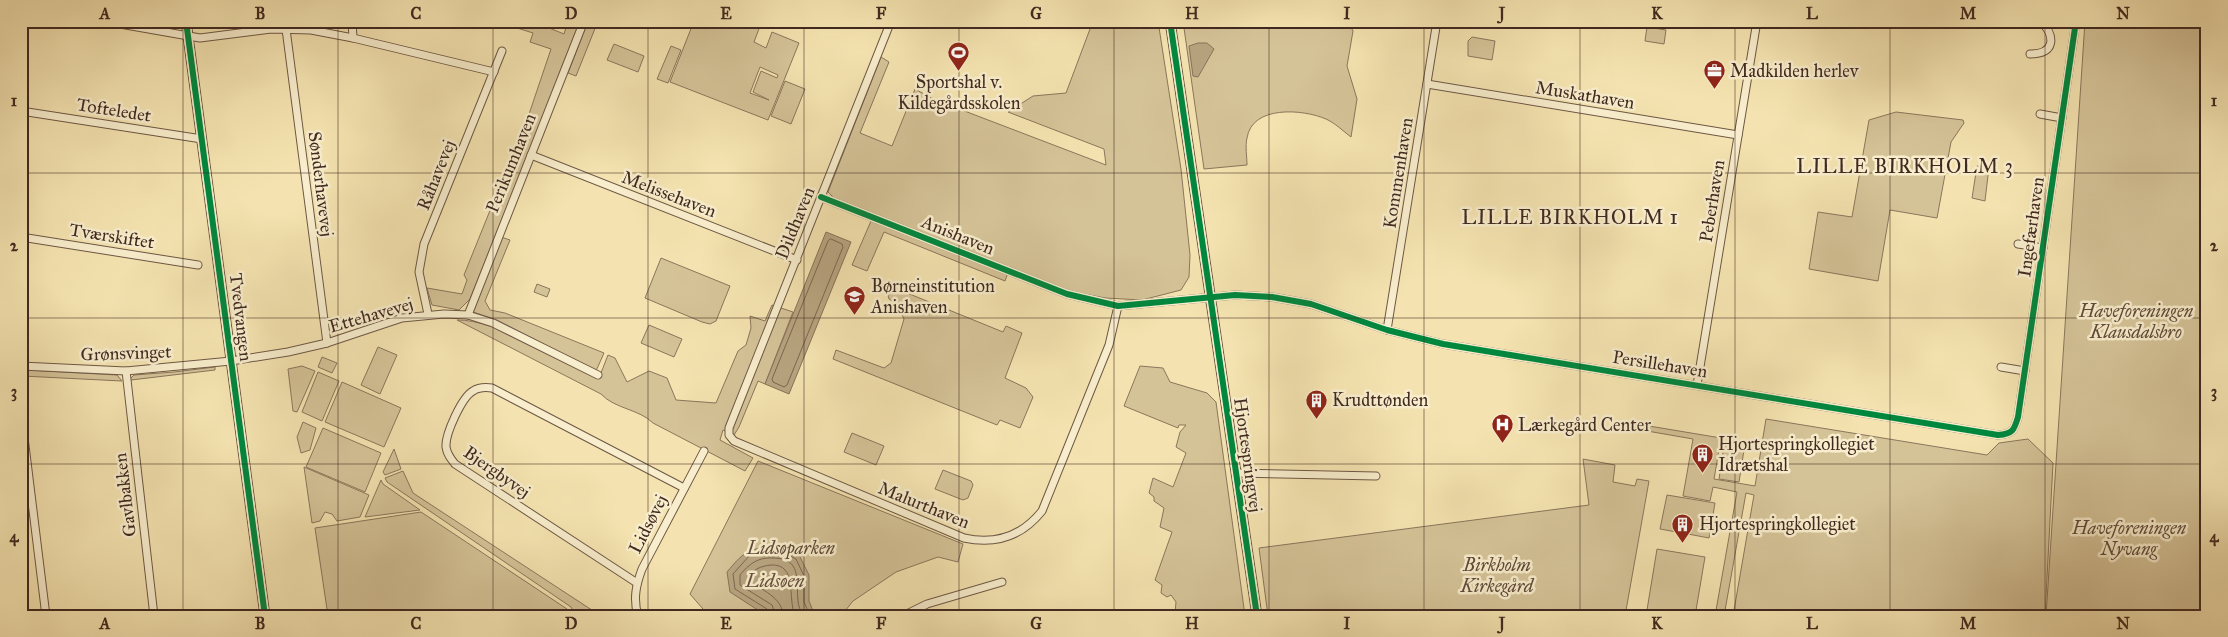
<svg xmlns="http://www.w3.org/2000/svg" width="2228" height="637" viewBox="0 0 2228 637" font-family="'IM FELL Great Primer',serif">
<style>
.green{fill:#d5c398;stroke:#8a765c;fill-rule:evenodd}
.water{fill:#b7a47f;stroke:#877359}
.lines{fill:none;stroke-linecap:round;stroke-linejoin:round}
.shore{stroke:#7c6650;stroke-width:1}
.minor-casing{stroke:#6d5844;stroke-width:9}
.tertiary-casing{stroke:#6d5844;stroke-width:11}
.minor{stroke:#f8edcc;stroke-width:7}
.tertiary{stroke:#f8edcc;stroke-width:9}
.cycleway-casing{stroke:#f8edcc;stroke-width:9}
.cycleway{stroke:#00873e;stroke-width:6}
.grid{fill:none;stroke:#402920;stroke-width:1;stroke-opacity:0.55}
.labels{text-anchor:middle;stroke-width:5;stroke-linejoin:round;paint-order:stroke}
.poi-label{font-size:18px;fill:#402920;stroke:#f8edcc;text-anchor:start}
.street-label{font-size:18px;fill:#402920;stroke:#f8edcc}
.park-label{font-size:18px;font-style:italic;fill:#5e4838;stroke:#f8edcc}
.water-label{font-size:19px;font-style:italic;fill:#644e3c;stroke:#f8edcc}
.quarter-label{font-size:20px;letter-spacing:1px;fill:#402920;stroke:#f8edcc}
.neatline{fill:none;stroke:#402920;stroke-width:2}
.grid-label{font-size:16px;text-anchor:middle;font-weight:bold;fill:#402920}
</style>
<rect width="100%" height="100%" fill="#f4e3b0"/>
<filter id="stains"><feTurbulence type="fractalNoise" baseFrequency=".004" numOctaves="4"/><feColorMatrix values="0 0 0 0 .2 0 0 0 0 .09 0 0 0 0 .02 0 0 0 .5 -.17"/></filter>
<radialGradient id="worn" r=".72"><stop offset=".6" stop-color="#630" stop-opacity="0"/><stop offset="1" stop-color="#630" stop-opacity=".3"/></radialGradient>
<g class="green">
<path d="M522 21H532L564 34 568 21H581L470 299 459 310 432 305 427 288 462 294 467 280 464 275 491 208 503 195 516 148C524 142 525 135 525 126L551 49 530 42 533 33 514 27Z"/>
<polygon points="588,21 598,21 576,76 568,73"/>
<path d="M694 21H747L760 26 754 42 766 48 772 32 799 43 768 120 670 82ZM760 67 778 75 777 78 761 71 753 92 769 100 750 93Z"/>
<polygon points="1093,21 1158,21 1181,169 1190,255 1189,277 1181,290 1142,300 1106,298 1066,291 1010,267 1005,281 884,232 867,271 852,265 874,214 834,198 828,192 881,57 889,62 860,133 892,146 915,89 933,99 1106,165 1104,149 1008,112 1033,96 1066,93"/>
<path d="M1183 21H1348L1353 31 1347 66 1357 99 1351 137C1343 131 1335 123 1326 119 1303 109 1252 105 1247 138 1245 146 1247 157 1247 165L1204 169Z"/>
<polygon points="2085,21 2207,21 2207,616 2046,616"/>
<polygon points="1647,27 1666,30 1664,44 1645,41"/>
<polygon points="1472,37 1495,41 1492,60 1468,56 1468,41"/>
<polygon points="614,44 644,56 638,72 607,60"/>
<polygon points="671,46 681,50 668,83 657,79"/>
<polygon points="785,81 805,89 791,124 771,116"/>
<polygon points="1896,112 1963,120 1964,123 1951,142 1937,218 1890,210 1878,281 1809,269 1818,212 1852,217 1869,120"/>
<polygon points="1977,166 1989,167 1985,201 1972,198"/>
<polygon points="501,237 510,240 485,301 490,310 505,313 604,353 596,371 497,320 473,312"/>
<polygon points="661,258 730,286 716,321 710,324 702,322 645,298"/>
<polygon points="537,284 550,289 547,297 534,292"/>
<polygon points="885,284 1003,332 1006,326 1022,333 1005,378 1026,388 1033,397 1020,428 1000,420 997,425 833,359 836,350 884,368 891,363 904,319 897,304 889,299"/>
<path d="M772 305 793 312 765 384 758 381 739 427 734 435 723 430 720 440 753 458 745 471 653 423C639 409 615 409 601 394L457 320C495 319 563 360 599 378L608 355 615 358 627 382 649 371 667 378 676 400 716 403 738 351 746 345 751 328 750 316 765 321Z"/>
<polygon points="649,325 682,339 674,357 641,343"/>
<polygon points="378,347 397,355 380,394 361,385"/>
<polygon points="322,357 337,363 332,373 318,367"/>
<polygon points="302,366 315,371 297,412 293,411 288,369"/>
<polygon points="1140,366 1163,368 1170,382 1207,393 1216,402 1245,616 1169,616 1175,613 1176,602 1171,595 1167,597 1161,593 1162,585 1155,580 1172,532 1160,527 1164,508 1154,501 1154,497 1149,493 1153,478 1173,487 1186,453 1176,447 1180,432 1186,425 1179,425 1178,428 1124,406"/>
<polygon points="215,367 215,370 131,380 130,379 134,375 174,372"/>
<polygon points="26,370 117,375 122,381 22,376 22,373"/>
<polygon points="318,372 339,381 322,421 302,412"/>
<polygon points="342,382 401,408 384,447 325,422"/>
<polygon points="1766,419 1987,455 1999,443 2028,439 2053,463 2045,616 1733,616 1754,495 1746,493 1724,616 1715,616 1737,492 1713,487 1710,501 1683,496 1693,439 1630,428 1631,423 1721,438 1714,479 1755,486"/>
<polygon points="303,422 316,428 310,450 301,453 297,437"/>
<polygon points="323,428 381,453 365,492 306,467"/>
<polygon points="852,433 884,446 876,465 844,452"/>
<polygon points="1724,446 1744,450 1739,482 1719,479"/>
<polygon points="394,449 401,469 385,475 383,472"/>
<polygon points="1583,459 1615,465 1613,482 1635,486 1637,479 1649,481 1625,616 1268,616 1259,548 1589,505"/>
<polygon points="758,461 963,544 958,562 938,557 896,572 853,601 841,616 709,616 690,594"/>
<polygon points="304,467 369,495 360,517 337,521 332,514 325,512 320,521 312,523"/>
<polygon points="943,470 971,481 973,485 968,498 963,500 935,489"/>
<polygon points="403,471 413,493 601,616 575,616 571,607 387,482 385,478"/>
<polygon points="381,480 383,484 420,510 365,517"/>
<polygon points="1667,495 1715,503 1709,538 1688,534 1686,531 1682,533 1660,529"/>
<polygon points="421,512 567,609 572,616 445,616 444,610 399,616 328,616 315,528"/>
<polygon points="1657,549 1705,557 1695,616 1646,616"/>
</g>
<g class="water">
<polygon points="1198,43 1207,43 1214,49 1198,77 1193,76 1189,46"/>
<polygon points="826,232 851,242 789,394 765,384"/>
<path d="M769 546 786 547 799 555 809 575V601L815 616H767L730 592 727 572C743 553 745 551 769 546Z"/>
</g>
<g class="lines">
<g class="shore">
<polygon points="831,239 842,244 843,247 787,385 784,387 773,382 772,379 828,241"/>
<polyline points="770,616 767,609 735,589 733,574 750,555 769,551 785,553 796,559 804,576 804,602 810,616"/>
<path d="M776 616 772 605 740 585V575C749 564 758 557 773 558 802 558 796 580 798 601 798 606 801 611 803 616"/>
<path d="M783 616C783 597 761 590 748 580V577C754 569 761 566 771 565 798 564 787 597 795 616"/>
</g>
<defs>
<g id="minor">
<polyline points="103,21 200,38 271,29 311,30 353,38 494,72"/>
<polyline points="352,21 353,38"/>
<polyline points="876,21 889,26"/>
<path d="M891 21 729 428V435L734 441 964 538C996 545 1022 536 1042 511L1109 345 1118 306"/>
<polyline points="286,29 327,343"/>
<path d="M2030 54C2055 54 2056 37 2041 21"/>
<polyline points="1427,84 1738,135"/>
<polyline points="21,111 202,139"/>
<polyline points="2040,114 2062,118"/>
<polyline points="531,155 797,260"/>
<path d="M821 197 1067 294 1118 306 1235 295 1272 297 1311 304 1387 330 1443 344 1998 435C2013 434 2014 430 2018 417L2076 21"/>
<polyline points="21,237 198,265"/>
<polyline points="2018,244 2043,248"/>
<polyline points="428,314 419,272 424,244 502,51"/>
<polyline points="468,315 584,21"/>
<polyline points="1387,330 1437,21"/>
<polyline points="21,366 126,371 231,361 288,352 327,343 402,318 444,314 468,315 493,323 598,375"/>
<polyline points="2001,367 2025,371"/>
<polyline points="126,371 154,616"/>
<polyline points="1697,385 1757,21"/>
<polyline points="21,413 46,616"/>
<polyline points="1236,473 1376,476"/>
<path d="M637 583 455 464C450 458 447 454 446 447 445 434 462 397 473 391 479 387 485 387 492 388L684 488"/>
<path d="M638 616C633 599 636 585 642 569L704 451"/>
<polyline points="903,616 927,604 1002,582"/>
</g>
<g id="tertiary">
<polyline points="186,21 265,616"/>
<polyline points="1170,21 1257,616"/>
</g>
</defs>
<use href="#minor" class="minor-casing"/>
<use href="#tertiary" class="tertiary-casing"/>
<use href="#minor" class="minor"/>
<use href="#tertiary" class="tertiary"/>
<defs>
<g id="cycleway">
<polyline points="186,21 265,616"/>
<polyline points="1170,21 1257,616"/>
<path d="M821 197 1067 294 1118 306 1235 295 1272 297 1311 304 1387 330 1443 344 1998 435C2013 434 2014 430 2018 417L2076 21"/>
</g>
</defs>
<use href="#cycleway" class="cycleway-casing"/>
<use href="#cycleway" class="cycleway"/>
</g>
<path class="grid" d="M183 21V616M338 21V616M493 21V616M648 21V616M804 21V616M959 21V616M1114 21V616M1269 21V616M1424 21V616M1580 21V616M1735 21V616M1890 21V616M2045 21V616M21 173H2207M21 318H2207M21 464H2207"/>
<defs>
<symbol id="stadium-pin" viewBox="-11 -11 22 30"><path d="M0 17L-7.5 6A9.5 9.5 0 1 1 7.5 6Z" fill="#8f2418" stroke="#f8edcc"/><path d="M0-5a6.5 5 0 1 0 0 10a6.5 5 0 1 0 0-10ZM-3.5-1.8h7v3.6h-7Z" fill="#fff"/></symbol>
<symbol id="office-pin" viewBox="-11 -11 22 30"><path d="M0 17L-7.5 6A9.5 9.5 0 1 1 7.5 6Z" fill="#8f2418" stroke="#f8edcc"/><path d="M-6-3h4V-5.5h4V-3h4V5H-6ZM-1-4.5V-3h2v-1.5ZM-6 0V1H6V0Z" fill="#fff"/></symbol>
<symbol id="school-pin" viewBox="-11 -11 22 30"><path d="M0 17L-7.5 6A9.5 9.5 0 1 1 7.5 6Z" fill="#8f2418" stroke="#f8edcc"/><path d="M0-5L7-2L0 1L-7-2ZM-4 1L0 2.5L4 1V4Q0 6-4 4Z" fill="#fff"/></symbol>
<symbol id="building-pin" viewBox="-11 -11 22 30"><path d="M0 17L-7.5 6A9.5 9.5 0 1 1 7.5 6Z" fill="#8f2418" stroke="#f8edcc"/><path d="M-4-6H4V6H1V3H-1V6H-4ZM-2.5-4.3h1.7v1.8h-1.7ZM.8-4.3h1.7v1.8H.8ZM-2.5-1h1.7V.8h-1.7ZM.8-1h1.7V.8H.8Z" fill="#fff"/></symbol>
<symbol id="hospital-pin" viewBox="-11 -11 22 30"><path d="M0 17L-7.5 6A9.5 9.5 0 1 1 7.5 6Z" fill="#8f2418" stroke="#f8edcc"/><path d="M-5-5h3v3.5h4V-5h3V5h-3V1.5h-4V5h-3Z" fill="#fff"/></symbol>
</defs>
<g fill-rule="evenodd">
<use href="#stadium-pin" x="946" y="40" width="25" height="34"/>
<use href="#office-pin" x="1702" y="58" width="25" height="34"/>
<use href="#school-pin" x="842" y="284" width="25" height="34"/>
<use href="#building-pin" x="1304" y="388" width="25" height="34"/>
<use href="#hospital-pin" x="1490" y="412" width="25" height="34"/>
<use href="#building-pin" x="1690" y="442" width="25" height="34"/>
<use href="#building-pin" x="1670" y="512" width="25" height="34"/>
</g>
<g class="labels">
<g class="poi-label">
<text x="1730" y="77">Madkilden herlev</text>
<text x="959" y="88" text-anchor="middle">Sportshal v.<tspan x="959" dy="21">Kildegårdsskolen</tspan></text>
<text x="871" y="292">Børneinstitution<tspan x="871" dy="21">Anishaven</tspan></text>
<text x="1332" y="406">Krudttønden</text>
<text x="1518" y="431">Lærkegård Center</text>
<text x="1718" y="450">Hjortespringkollegiet<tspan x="1718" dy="21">Idrætshal</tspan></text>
<text x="1699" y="530">Hjortespringkollegiet</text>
</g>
<g class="street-label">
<text transform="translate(1585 95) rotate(9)" y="6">Muskathaven</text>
<text transform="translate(114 110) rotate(9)" y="6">Tofteledet</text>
<text transform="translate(511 163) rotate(-68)" y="6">Perikumhaven</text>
<text transform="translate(1398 173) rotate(-81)" y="6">Kommenhaven</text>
<text transform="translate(436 175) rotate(-68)" y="6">Råhavevej</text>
<text transform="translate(321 184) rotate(83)" y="6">Sønderhavevej</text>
<text transform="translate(669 194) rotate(21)" y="6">Melissehaven</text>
<text transform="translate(1712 201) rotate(-81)" y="6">Peberhaven</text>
<text transform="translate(795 223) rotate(-68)" y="6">Dildhaven</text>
<text transform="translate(2031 227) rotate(-82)" y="6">Ingefærhaven</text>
<text transform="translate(958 235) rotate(22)" y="6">Anishaven</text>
<text transform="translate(112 236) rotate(9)" y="6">Tværskiftet</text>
<text transform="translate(371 315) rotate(-16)" y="6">Ettehavevej</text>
<text transform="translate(241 317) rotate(83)" y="6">Tvedvangen</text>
<text transform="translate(126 353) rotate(-2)" y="6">Grønsvinget</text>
<text transform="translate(1660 364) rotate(9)" y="6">Persillehaven</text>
<text transform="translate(1248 455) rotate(82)" y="6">Hjortespringvej</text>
<text transform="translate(497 472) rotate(35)" y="6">Bjergbyvej</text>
<text transform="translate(125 495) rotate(-97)" y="6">Gavlbakken</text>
<text transform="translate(924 505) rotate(22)" y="6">Malurthaven</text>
<text transform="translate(648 524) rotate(-63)" y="6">Lidsøvej</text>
</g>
<g class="park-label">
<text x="2136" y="317">Haveforeningen<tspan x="2136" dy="21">Klausdalsbro</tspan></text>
<text x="2129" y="534">Haveforeningen<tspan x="2129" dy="21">Nyvang</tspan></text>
<text x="791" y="554">Lidsøparken</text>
<text x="1497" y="571">Birkholm<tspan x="1497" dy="21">Kirkegård</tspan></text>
</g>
<g class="water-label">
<text x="775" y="587">Lidsøen</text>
</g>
<g class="quarter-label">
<text x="1905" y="173">LILLE BIRKHOLM 3</text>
<text x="1570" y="224">LILLE BIRKHOLM 1</text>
</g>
</g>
<rect width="2228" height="637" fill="none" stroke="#f4e3b0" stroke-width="55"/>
<rect x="28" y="28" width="2172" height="582" class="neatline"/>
<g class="grid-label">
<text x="105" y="19">A</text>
<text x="260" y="19">B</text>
<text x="416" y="19">C</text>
<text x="571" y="19">D</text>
<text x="726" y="19">E</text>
<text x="881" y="19">F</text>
<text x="1036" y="19">G</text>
<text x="1192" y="19">H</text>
<text x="1347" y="19">I</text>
<text x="1502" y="19">J</text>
<text x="1657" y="19">K</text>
<text x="1812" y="19">L</text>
<text x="1968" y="19">M</text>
<text x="2123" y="19">N</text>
<text x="14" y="106">1</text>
<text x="2214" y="106">1</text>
<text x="14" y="251">2</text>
<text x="2214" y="251">2</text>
<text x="14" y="397">3</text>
<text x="2214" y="397">3</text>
<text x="14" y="542">4</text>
<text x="2214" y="542">4</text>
<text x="105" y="629">A</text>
<text x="260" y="629">B</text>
<text x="416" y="629">C</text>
<text x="571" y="629">D</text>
<text x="726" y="629">E</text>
<text x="881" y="629">F</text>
<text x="1036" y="629">G</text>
<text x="1192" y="629">H</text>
<text x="1347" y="629">I</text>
<text x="1502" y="629">J</text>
<text x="1657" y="629">K</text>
<text x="1812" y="629">L</text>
<text x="1968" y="629">M</text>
<text x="2123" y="629">N</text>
</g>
<rect width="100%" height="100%" filter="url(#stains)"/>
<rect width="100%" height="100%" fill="url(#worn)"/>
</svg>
